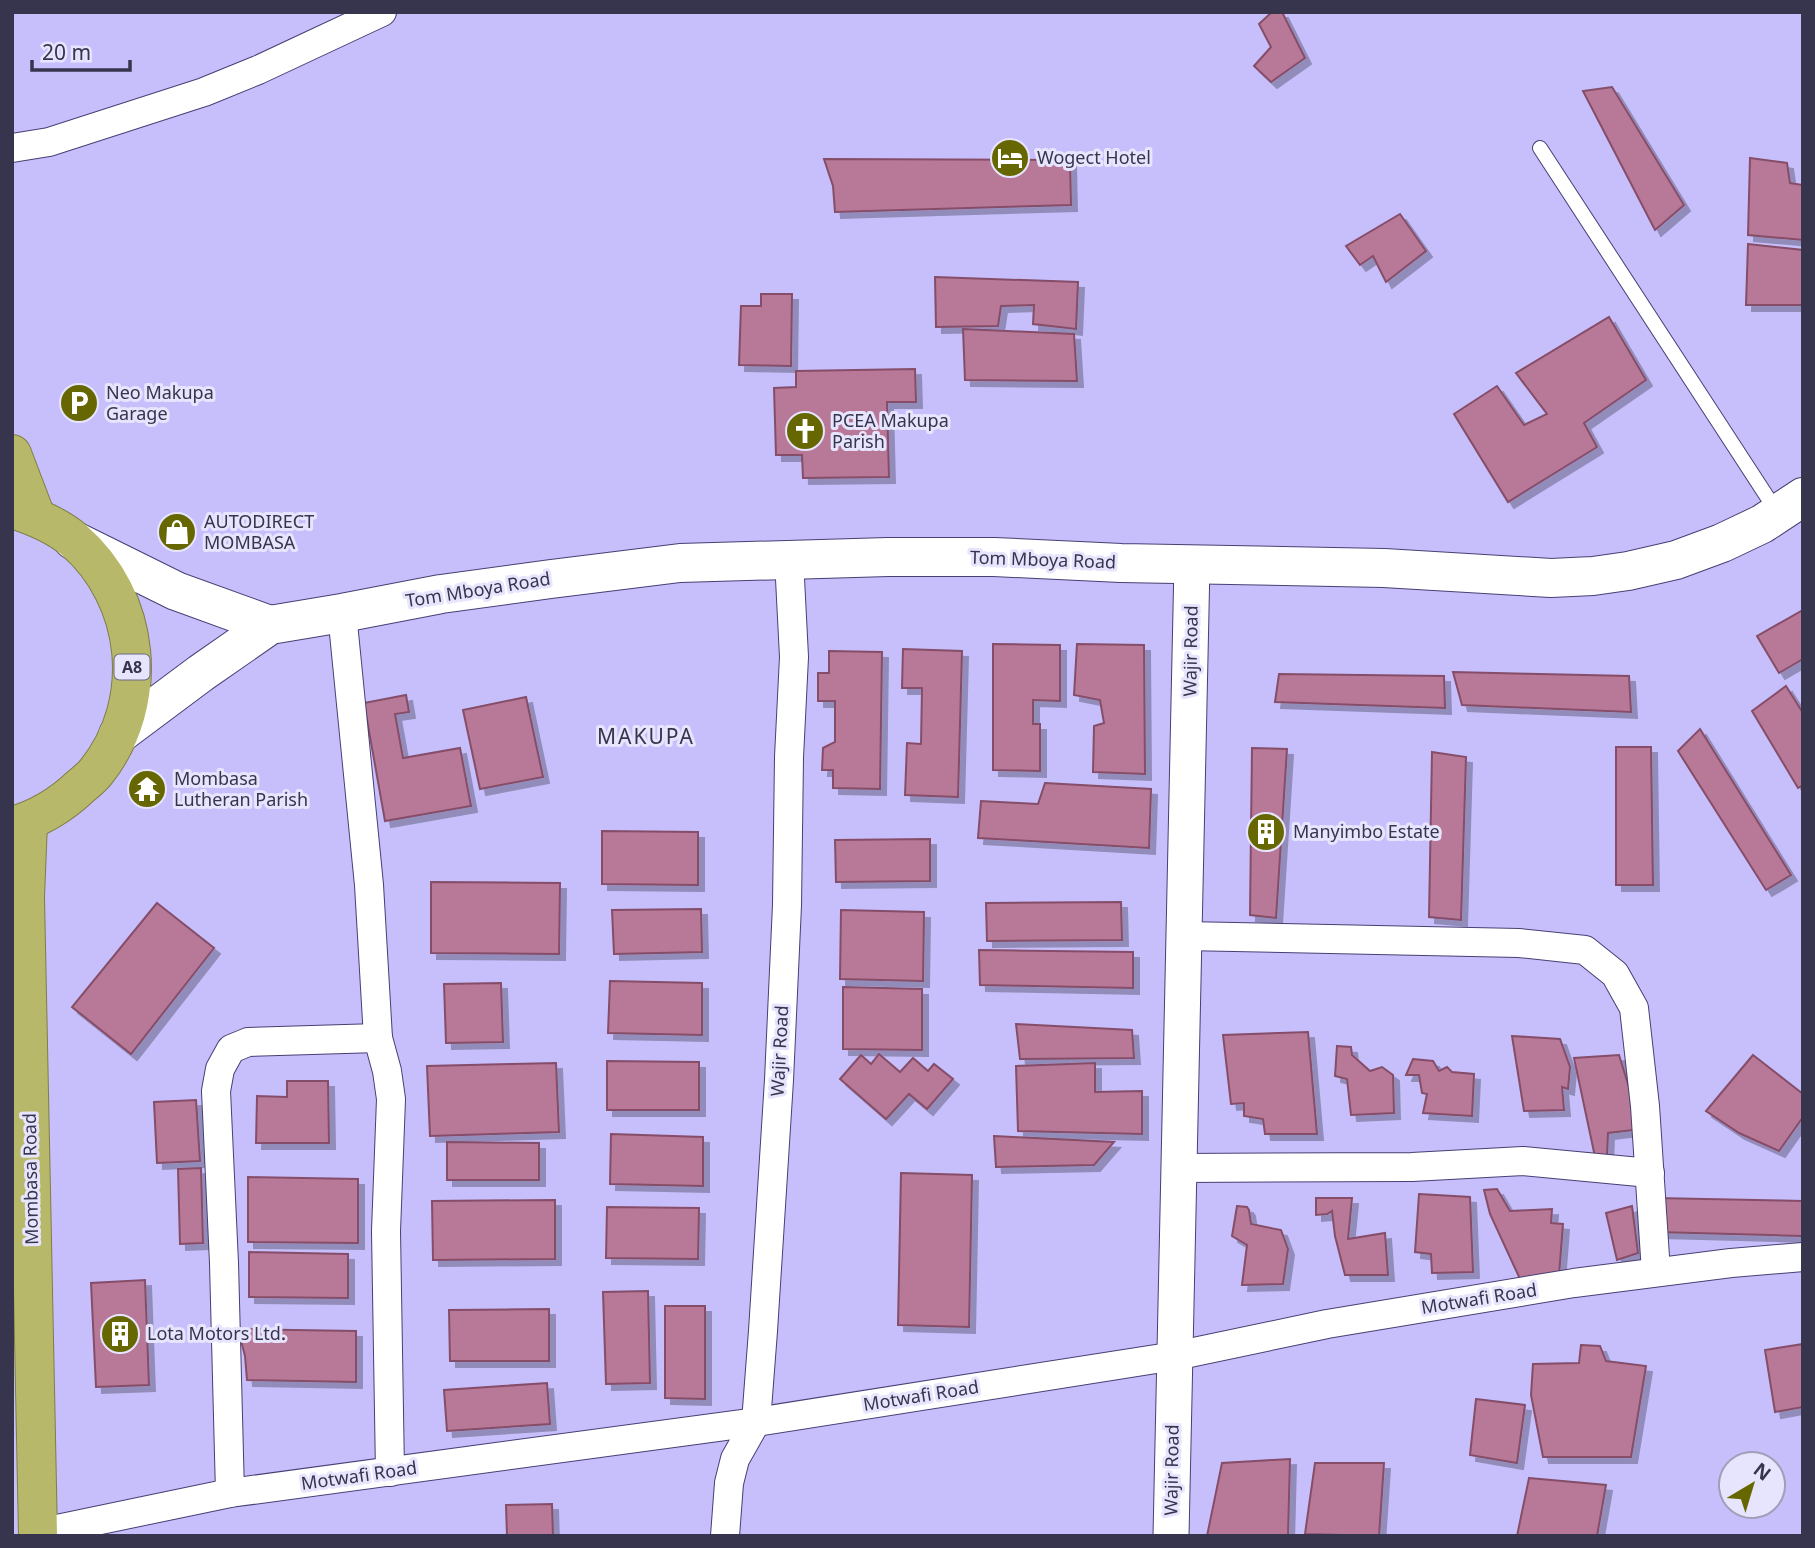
<svg xmlns="http://www.w3.org/2000/svg" width="1815" height="1548" viewBox="0 0 1815 1548" font-family="'Noto Sans',sans-serif">
<style>
.building{fill:#b77997;stroke:#864d69;stroke-width:2;filter:url(#shadow)}
.lines{fill:none;stroke-linecap:round;stroke-linejoin:round}
.service-casing{stroke:#483f73;stroke-width:16}
.minor-casing{stroke:#483f73;stroke-width:30}
.tertiary-casing{stroke:#483f73;stroke-width:37}
.secondary-casing{stroke:#483f73;stroke-width:40}
.trunk-casing{stroke:#7e7e47;stroke-width:40}
.service{stroke:#fff;stroke-width:14}
.minor{stroke:#fff;stroke-width:28}
.tertiary{stroke:#fff;stroke-width:35}
.secondary{stroke:#fff;stroke-width:38}
.trunk{stroke:#b7b86a;stroke-width:38}
.labels{text-anchor:middle;stroke-width:6;stroke-linejoin:round;paint-order:stroke}
.shield{fill:#e7e5fe;stroke:#6c6982;stroke-width:2}
.shield-label{font-size:16px;font-weight:bold;fill:#37344d}
.poi-label{font-size:18px;fill:#37344d;stroke:#e7e5fe;text-anchor:start}
.street-label{font-size:18px;fill:#37344d;stroke:#e7e5fe}
.quarter-label{font-size:21px;letter-spacing:2px;fill:#37344d;stroke:#e7e5fe}
</style>
<defs>
<filter id="shadow"><feDropShadow dx="6" dy="6" stdDeviation="0" flood-color="#0004"/></filter>
</defs>
<rect width="100%" height="100%" fill="#c6bffc"/>
<g class="building">
<polygon points="1272,12 1282,12 1305,58 1271,82 1254,66 1271,47 1259,24"/>
<polygon points="1612,87 1684,205 1655,230 1583,91"/>
<polygon points="1750,158 1787,163 1790,183 1803,185 1803,240 1748,235"/>
<polygon points="824,159 1070,160 1071,205 835,212 833,186"/>
<polygon points="1400,214 1426,251 1386,282 1373,256 1360,265 1346,246"/>
<polygon points="1748,244 1803,250 1803,305 1746,305"/>
<polygon points="935,277 1078,282 1076,329 1033,324 1034,305 1001,306 998,326 936,327"/>
<polygon points="761,294 792,294 791,366 739,365 741,306 761,306"/>
<polygon points="1609,317 1646,380 1584,423 1597,447 1508,502 1454,414 1497,386 1524,425 1547,414 1516,373"/>
<polygon points="963,329 1074,334 1077,381 965,380"/>
<polygon points="915,369 916,402 887,402 889,477 803,478 802,455 776,455 774,388 796,387 796,371"/>
<polygon points="1803,610 1803,659 1779,673 1757,636"/>
<polygon points="993,644 1060,645 1060,701 1033,700 1033,724 1040,724 1040,771 993,770"/>
<polygon points="1077,644 1144,645 1145,774 1093,772 1094,726 1104,723 1100,700 1074,695"/>
<polygon points="903,649 962,651 958,797 905,795 907,743 921,744 922,688 902,688"/>
<polygon points="829,651 882,652 880,789 833,788 833,770 822,770 823,748 835,742 835,701 818,701 818,673 829,673"/>
<polygon points="1453,672 1629,676 1631,712 1462,705"/>
<polygon points="1279,674 1444,676 1445,708 1275,702"/>
<polygon points="1786,686 1803,713 1803,785 1798,788 1752,711"/>
<polygon points="406,695 409,712 395,714 403,758 460,748 471,806 385,821 364,703"/>
<polygon points="526,697 543,777 480,789 463,710"/>
<polygon points="1700,729 1791,875 1766,890 1678,751"/>
<polygon points="1616,747 1651,747 1653,885 1616,885"/>
<polygon points="1252,748 1287,749 1276,918 1250,915"/>
<polygon points="1432,752 1466,757 1461,920 1429,917"/>
<polygon points="1045,783 1151,789 1149,848 978,838 981,801 1038,804"/>
<polygon points="602,831 698,832 698,885 602,884"/>
<polygon points="930,839 930,881 836,882 835,840"/>
<polygon points="431,882 560,883 559,954 431,953"/>
<polygon points="1121,902 1122,940 987,941 986,903"/>
<polygon points="157,903 214,948 131,1054 72,1007"/>
<polygon points="701,909 702,952 614,954 612,910"/>
<polygon points="841,910 924,912 923,981 840,979"/>
<polygon points="979,950 1133,952 1133,988 980,985"/>
<polygon points="610,981 702,983 702,1035 608,1033"/>
<polygon points="501,983 503,1042 446,1043 444,984"/>
<polygon points="843,987 922,989 922,1050 843,1049"/>
<polygon points="1016,1024 1132,1030 1134,1058 1020,1059"/>
<polygon points="1308,1032 1317,1134 1265,1134 1263,1119 1244,1116 1244,1103 1231,1104 1223,1035"/>
<polygon points="1512,1036 1560,1039 1570,1067 1568,1089 1562,1087 1564,1110 1524,1111"/>
<polygon points="1337,1046 1351,1047 1352,1055 1370,1071 1382,1067 1393,1075 1394,1113 1351,1115 1347,1079 1335,1076"/>
<polygon points="879,1054 900,1072 913,1058 928,1071 934,1064 953,1079 927,1109 909,1094 886,1119 840,1079 861,1055 871,1064"/>
<polygon points="1619,1055 1642,1129 1608,1133 1607,1156 1595,1157 1574,1058"/>
<polygon points="1753,1055 1803,1094 1803,1117 1779,1151 1739,1133 1706,1111"/>
<polygon points="1413,1059 1433,1061 1439,1071 1447,1067 1452,1072 1474,1074 1472,1116 1423,1113 1427,1094 1422,1093 1419,1075 1406,1075"/>
<polygon points="607,1061 699,1062 699,1110 607,1110"/>
<polygon points="556,1063 559,1132 430,1136 427,1066"/>
<polygon points="1095,1063 1095,1092 1142,1091 1142,1134 1018,1131 1016,1066"/>
<polygon points="287,1081 328,1081 329,1143 256,1143 257,1096 287,1097"/>
<polygon points="196,1100 200,1161 157,1163 154,1102"/>
<polygon points="611,1134 703,1137 703,1186 610,1184"/>
<polygon points="994,1136 1114,1142 1094,1165 996,1167"/>
<polygon points="447,1142 539,1143 539,1180 447,1180"/>
<polygon points="201,1168 203,1243 180,1244 178,1169"/>
<polygon points="901,1173 972,1175 969,1327 898,1325"/>
<polygon points="248,1177 358,1179 358,1243 248,1242"/>
<polygon points="1497,1189 1510,1211 1552,1209 1551,1223 1563,1224 1559,1275 1520,1279 1490,1214 1484,1190"/>
<polygon points="1419,1194 1470,1197 1473,1272 1432,1273 1431,1254 1415,1252"/>
<polygon points="1316,1198 1352,1198 1348,1239 1385,1233 1388,1275 1345,1275 1335,1236 1332,1211 1327,1214 1316,1215"/>
<polygon points="1656,1198 1803,1201 1803,1236 1656,1232"/>
<polygon points="555,1200 555,1259 433,1260 432,1201"/>
<polygon points="1237,1206 1247,1207 1249,1210 1251,1224 1281,1230 1288,1249 1283,1284 1242,1285 1247,1245 1232,1236"/>
<polygon points="1632,1206 1638,1253 1617,1260 1606,1213"/>
<polygon points="607,1207 699,1208 698,1259 606,1258"/>
<polygon points="249,1252 348,1254 348,1298 249,1297"/>
<polygon points="145,1280 149,1385 96,1387 91,1283"/>
<polygon points="648,1291 650,1383 606,1384 603,1292"/>
<polygon points="665,1306 705,1306 705,1399 665,1398"/>
<polygon points="549,1309 549,1361 450,1361 449,1310"/>
<polygon points="238,1329 356,1331 356,1382 247,1380 245,1356"/>
<polygon points="1803,1344 1803,1407 1775,1412 1765,1350"/>
<polygon points="1581,1345 1600,1346 1606,1361 1646,1366 1631,1457 1543,1457 1531,1395 1533,1364 1579,1363"/>
<polygon points="547,1383 550,1424 447,1431 444,1390"/>
<polygon points="1476,1399 1525,1405 1517,1463 1470,1455"/>
<polygon points="1290,1459 1288,1536 1207,1536 1222,1463"/>
<polygon points="1315,1463 1384,1463 1379,1536 1305,1534"/>
<polygon points="1529,1478 1606,1485 1597,1536 1517,1536"/>
<polygon points="552,1504 553,1536 507,1536 506,1505"/>
</g>
<g class="lines">
<defs>
<polyline id="service" points="1540,148 1777,512"/>
<g id="minor">
<polyline points="12,148 49,142 204,92 258,70 382,12"/>
<polyline points="342,613 369,885 378,1038 387,1071 391,1099 386,1231 390,1472"/>
<polyline points="1184,936 1519,943 1585,950 1615,974 1634,1008 1645,1106 1656,1272"/>
<polyline points="1179,1168 1412,1167 1523,1161 1650,1173"/>
<polyline points="230,1493 224,1263 216,1091 220,1069 231,1049 248,1042 378,1038"/>
<polyline points="38,1533 230,1493 756,1422 1175,1356 1327,1324 1574,1283 1731,1263 1803,1257"/>
<polyline points="725,1536 729,1483 735,1459 756,1422 763,1331 779,1080 787,905 789,757 794,657 789,559"/>
</g>
<polyline id="tertiary" points="1171,1536 1192,564"/>
<g id="secondary">
<polyline points="73,540 176,591 270,625"/>
<polyline points="118,735 201,673 270,625 342,613 441,594 551,579 680,563 888,557 994,557 1121,563 1384,568 1551,578 1593,576 1628,571 1676,560 1722,543 1762,524 1803,497"/>
</g>
<g id="trunk">
<polyline points="12,454 36,517"/>
<path d="M12 509C34 516 56 525 74 540 141 598 152 702 96 772 92 777 86 782 81 786 61 805 38 819 12 826"/>
<polyline points="28,822 25,897 38,1536"/>
</g>
</defs>
<use href="#service" class="service-casing"/>
<use href="#minor" class="minor-casing"/>
<use href="#tertiary" class="tertiary-casing"/>
<use href="#secondary" class="secondary-casing"/>
<use href="#trunk" class="trunk-casing"/>
<use href="#service" class="service"/>
<use href="#minor" class="minor"/>
<use href="#tertiary" class="tertiary"/>
<use href="#secondary" class="secondary"/>
<use href="#trunk" class="trunk"/>
</g>
<defs>
<symbol id="hotel-disc" viewBox="-11 -11 22 22"><circle r="9.5" fill="#676702" stroke="#e7e5fe"/><path d="M-6-4.5h1.5V1H6V5H4.5V3h-9V5H-6ZM-4 0a1.8 1.8 0 1 1 3.6 0ZM.5 0V-2.5h3Q6-2.5 6 0Z" fill="#fff"/></symbol>
<symbol id="parking-disc" viewBox="-11 -11 22 22"><circle r="9.5" fill="#676702" stroke="#e7e5fe"/><path d="M-3.5-5.5H1a3.5 3.5 0 0 1 0 7H-1V5.5H-3.5ZM-1-3.4V-.6H.8a1.4 1.4 0 0 0 0-2.8Z" fill="#fff"/></symbol>
<symbol id="church-disc" viewBox="-11 -11 22 22"><circle r="9.5" fill="#676702" stroke="#e7e5fe"/><path d="M-1.2-6h2.4v3.5h3.3v2.4h-3.3V6h-2.4V-.1h-3.3v-2.4h3.3Z" fill="#fff"/></symbol>
<symbol id="shop-disc" viewBox="-11 -11 22 22"><circle r="9.5" fill="#676702" stroke="#e7e5fe"/><path d="M-5-2.5h2.3a2.7 3.5 0 0 1 5.4 0H5L5.5 6h-11ZM-1.5-2.5h3a1.5 2.3 0 0 0-3 0Z" fill="#fff"/></symbol>
<symbol id="temple-disc" viewBox="-11 -11 22 22"><circle r="9.5" fill="#676702" stroke="#e7e5fe"/><path d="M0-6L5-2H3V0L6.5 2.5H4V6H1.5V3h-3V6H-4V2.5H-6.5L-3 0V-2H-5Z" fill="#fff"/></symbol>
<symbol id="building-disc" viewBox="-11 -11 22 22"><circle r="9.5" fill="#676702" stroke="#e7e5fe"/><path d="M-4-6H4V6H1V3H-1V6H-4ZM-2.5-4.3h1.7v1.8h-1.7ZM.8-4.3h1.7v1.8H.8ZM-2.5-1h1.7V.8h-1.7ZM.8-1h1.7V.8H.8Z" fill="#fff"/></symbol>
</defs>
<g fill-rule="evenodd">
<use href="#hotel-disc" x="988" y="136" width="44" height="44"/>
<use href="#parking-disc" x="57" y="381" width="44" height="44"/>
<use href="#church-disc" x="783" y="409" width="44" height="44"/>
<use href="#shop-disc" x="155" y="510" width="44" height="44"/>
<use href="#temple-disc" x="125" y="767" width="44" height="44"/>
<use href="#building-disc" x="1244" y="810" width="44" height="44"/>
<use href="#building-disc" x="98" y="1312" width="44" height="44"/>
</g>
<g class="labels">
<rect class="shield" x="114.5" y="654.5" width="35" height="25" rx="5"/>
<g class="shield-label">
<text x="132" y="673">A8</text>
</g>
<g class="poi-label">
<text x="1037" y="164">Wogect Hotel</text>
<text x="106" y="399">Neo Makupa<tspan x="106" dy="21">Garage</tspan></text>
<text x="832" y="427">PCEA Makupa<tspan x="832" dy="21">Parish</tspan></text>
<text x="204" y="528">AUTODIRECT<tspan x="204" dy="21">MOMBASA</tspan></text>
<text x="174" y="785">Mombasa<tspan x="174" dy="21">Lutheran Parish</tspan></text>
<text x="1293" y="838">Manyimbo Estate</text>
<text x="147" y="1340">Lota Motors Ltd.</text>
</g>
<g class="street-label">
<text transform="translate(1043 560) rotate(2)" y="6">Tom Mboya Road</text>
<text transform="translate(478 590) rotate(-9)" y="6">Tom Mboya Road</text>
<text transform="translate(1191 651) rotate(-89)" y="6">Wajir Road</text>
<text transform="translate(780 1051) rotate(-87)" y="6">Wajir Road</text>
<text transform="translate(31 1179) rotate(-91)" y="6">Mombasa Road</text>
<text transform="translate(1479 1299) rotate(-9)" y="6">Motwafi Road</text>
<text transform="translate(921 1396) rotate(-9)" y="6">Motwafi Road</text>
<text transform="translate(1172 1470) rotate(-89)" y="6">Wajir Road</text>
<text transform="translate(359 1476) rotate(-8)" y="6">Motwafi Road</text>
</g>
<g class="quarter-label">
<text x="646" y="744">MAKUPA</text>
</g>
</g>
<rect width="1815" height="1548" fill="none" stroke="#37344d" stroke-width="28"/>
<g transform="translate(1752 1485) rotate(38)"><circle r="33" fill="#e7e5fe" stroke="#a19eb7" stroke-width="2"/>
<path d="M0-5L12 26L0 18L-12 26Z" fill="#676702"/>
<text y="-10" font-size="19" font-weight="bold" text-anchor="middle" fill="#37344d">N</text>
</g>
<path d="M32 60v10h98v-10" fill="none" stroke="#37344d" stroke-width="3.5"/>
<text x="42" y="60" font-size="21" fill="#37344d" stroke="#e7e5fe" stroke-width="5" paint-order="stroke">20 m</text>
</svg>
